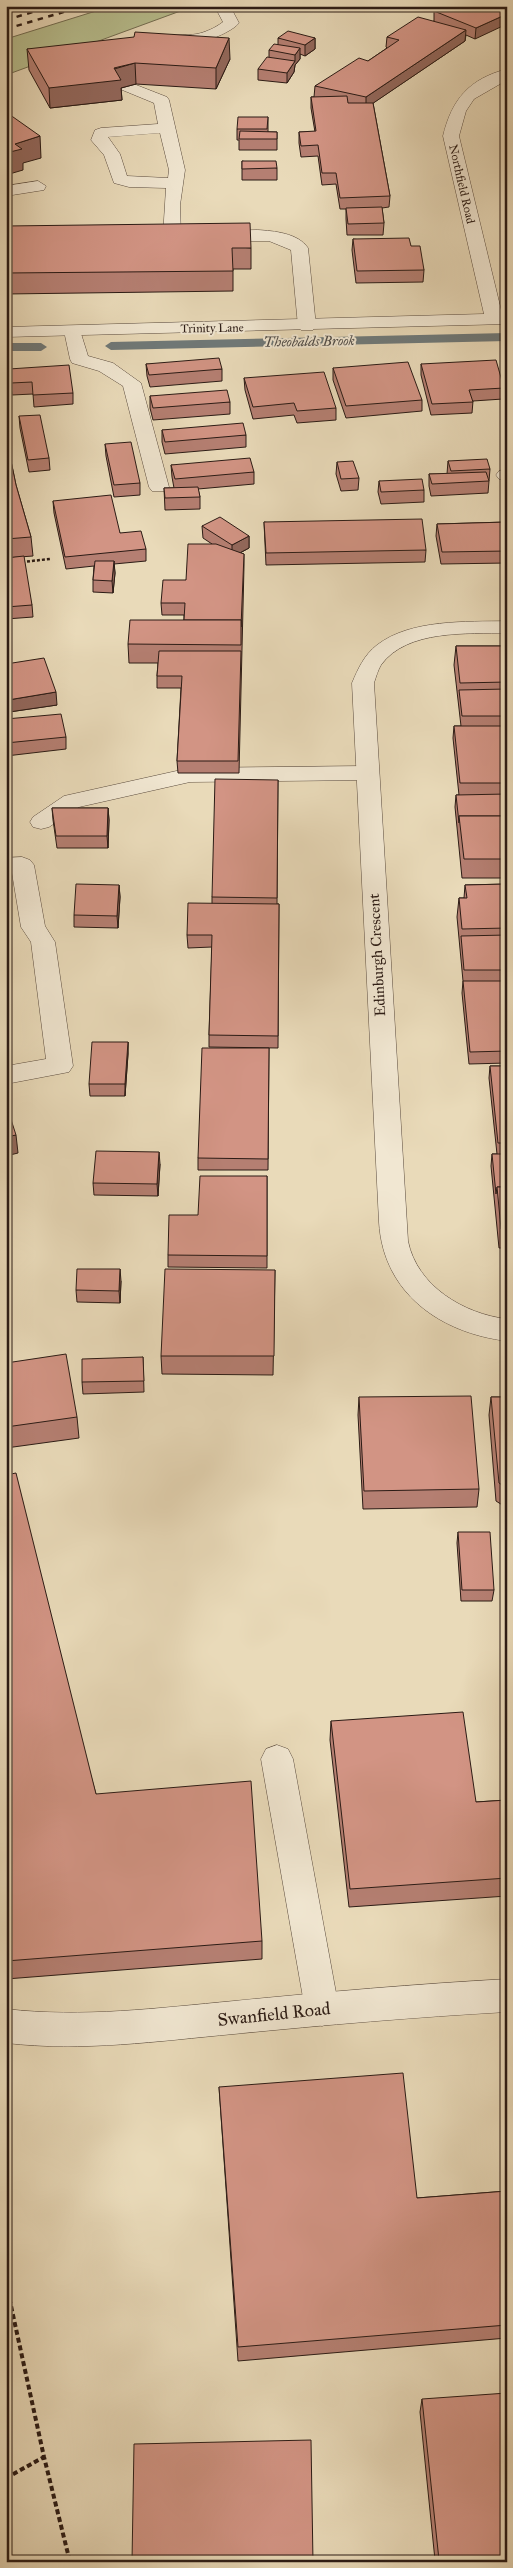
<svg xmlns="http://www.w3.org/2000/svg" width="513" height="2568" viewBox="0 0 513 2568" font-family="'IM FELL Great Primer',serif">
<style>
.green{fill:#b8bf8f;stroke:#726d52}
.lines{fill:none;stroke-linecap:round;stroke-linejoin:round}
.stream{fill:#6f7979;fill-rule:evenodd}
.service-casing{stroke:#5a4b3e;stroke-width:1}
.minor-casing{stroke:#5a4b3e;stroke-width:1}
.path-far1{stroke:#2b1b15;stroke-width:2.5;stroke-dasharray:3 2;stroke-linecap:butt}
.path{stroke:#2b1b15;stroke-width:4;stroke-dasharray:5 3;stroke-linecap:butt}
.service{fill:#f1e7d2;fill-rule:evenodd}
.minor{fill:#f1e7d2;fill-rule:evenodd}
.rail{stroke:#2b1b15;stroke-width:2.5;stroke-dasharray:5.5 5.5;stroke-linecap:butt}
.wall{fill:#b57f72;stroke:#2b1b15}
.shaded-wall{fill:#93685c;stroke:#2b1b15}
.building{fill:#d29484;stroke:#2b1b15}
.labels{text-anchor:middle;stroke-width:4;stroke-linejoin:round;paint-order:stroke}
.far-street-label{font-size:12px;fill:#2b1b15;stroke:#f1e7d2}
.far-water-label{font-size:14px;font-style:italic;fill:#4d4a47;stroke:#f1e7d2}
.street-label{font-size:15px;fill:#2b1b15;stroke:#f1e7d2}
.near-street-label{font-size:18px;fill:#2b1b15;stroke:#f1e7d2}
</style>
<rect width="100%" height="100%" fill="#e9dab9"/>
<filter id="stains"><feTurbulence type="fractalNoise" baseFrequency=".004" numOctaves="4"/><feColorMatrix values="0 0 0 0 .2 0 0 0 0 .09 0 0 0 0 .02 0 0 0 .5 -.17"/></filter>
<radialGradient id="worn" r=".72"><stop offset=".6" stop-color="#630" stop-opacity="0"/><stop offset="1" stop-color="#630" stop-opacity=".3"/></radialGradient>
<polygon class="green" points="112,6 194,6 6,75 6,39"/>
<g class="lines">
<g class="stream">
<polygon points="507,333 507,341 111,350 105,346 111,342"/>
<polygon points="6,343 41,343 47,347 41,351 6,351"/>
</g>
<defs>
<g id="service">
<path d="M218 6H230L239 23C229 36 172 56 161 41 167 33 187 36 197 34 206 32 215 28 223 22L216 9Z"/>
<path d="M126 81 167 97 169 100 185 170 180 205 181 236 178 240H166L163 236 166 188 129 187 114 183 104 155 91 140 95 130 101 128 158 124 154 103 120 89 118 86ZM160 133 169 170 168 178 127 176 120 154 108 137Z"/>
<path d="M258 230C274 231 298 233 308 248L316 326 313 330H301L298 326 291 250 269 241H212L206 240 203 236 206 232 212 231Z"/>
<polygon points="73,326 79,327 88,356 113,363 141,383 169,487 166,491 152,491 149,487 123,386 99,371 72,363 70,359 64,331 67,327"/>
<polygon points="507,469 507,481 499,479 496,475 499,471"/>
<polygon points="368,766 376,768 379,773 376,778 368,780 190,782 79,807 49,827 41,829 33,827 30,822 33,817 64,796 190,768"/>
<polygon points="22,857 30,860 34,865 45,926 55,942 73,1066 69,1072 6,1084 6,1066 46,1059 31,942 21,927 12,873 6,874 6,858"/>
<polygon points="277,1745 288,1749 293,1759 339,2009 334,2021 322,2026 310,2021 305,2009 261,1759 266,1749"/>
</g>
<g id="minor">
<path d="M507 69V80L474 99 466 111 459 136 502 314H507V324L6 337V327L484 314 443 136C452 99 469 79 507 69Z"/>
<polygon points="38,181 46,186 44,190 6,196 6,186"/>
<path d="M507 621V633C468 634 407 629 381 665 378 670 376 677 374 683L408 1241C417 1286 464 1314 507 1319V1341C440 1333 383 1293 379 1222L352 683C358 669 364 655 377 645 411 619 466 622 507 621Z"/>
<path d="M507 1979V2012C416 2017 325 2025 234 2034 158 2041 83 2052 6 2043V2009C83 2018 158 2008 234 2001 325 1992 416 1984 507 1979Z"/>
</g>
</defs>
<use href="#service" class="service-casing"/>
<use href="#minor" class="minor-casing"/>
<polyline class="path-far1" points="22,562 50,559"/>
<g class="path">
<polyline points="6,2283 44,2457 70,2562"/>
<polyline points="6,2478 44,2457"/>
</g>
<use href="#service" class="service"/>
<use href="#minor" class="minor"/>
<g class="rail">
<polyline points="6,20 53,6"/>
<polyline points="6,29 84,6"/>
</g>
</g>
<g class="wall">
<polygon points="507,6 475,39 466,35 465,41 373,103 390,196 389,207 382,208 384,223 383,235 347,235 346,219 346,209 340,209 336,184 322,185 318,156 301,157 299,143 299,132 315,132 311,108 311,97 314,97 315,86 368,61 387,48 386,47 387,37 434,21 434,11"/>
<polygon points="278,38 315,38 315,49 305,56 300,54 300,59 295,65 294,72 287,83 258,80 258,69 269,58 269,50 278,45"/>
<polygon points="27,49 230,59 216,89 136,84 121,88 122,100 50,108 29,70"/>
<polygon points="268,117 268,132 277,132 277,150 239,150 239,140 237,140 237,129"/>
<polygon points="242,161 277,168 277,180 242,180"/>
<polygon points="507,212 507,234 505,234 502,224 503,213"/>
<polygon points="6,226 251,248 251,269 233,269 233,291 6,294"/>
<polygon points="353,239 411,246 424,270 423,282 356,283 352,250"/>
<polygon points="146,364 222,369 222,381 150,387 147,376"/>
<polygon points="421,364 504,388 503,399 473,401 472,413 431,415 421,375"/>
<polygon points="333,368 422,400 422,411 346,418 333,380"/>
<polygon points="9,369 73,393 73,404 34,407 33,394 12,395"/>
<polygon points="244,378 336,408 336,420 297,423 294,415 253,419 245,390"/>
<polygon points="150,396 230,402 230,414 153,420 150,408"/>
<polygon points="19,416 49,458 50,470 29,472 20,428"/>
<polygon points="162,430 246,435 246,447 165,454 162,442"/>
<polygon points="6,437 16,485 31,537 33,556 6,558"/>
<polygon points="105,444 140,483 140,495 114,497 106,456"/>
<polygon points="448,461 490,469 488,493 431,496 429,486 429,474 447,474"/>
<polygon points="337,462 359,478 358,490 341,491 336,474"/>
<polygon points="171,465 254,472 254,484 198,489 200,497 200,509 165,510 164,488 174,488 172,477"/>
<polygon points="379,481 424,490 424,502 381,504 378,492"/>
<polygon points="53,501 120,533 146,549 146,561 114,564 115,573 113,593 93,592 93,580 94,566 66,569 54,513"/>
<polygon points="264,522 426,550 425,562 266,565"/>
<polygon points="507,522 507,563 441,564 436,536 437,524"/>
<polygon points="202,526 249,536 249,548 240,553 244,554 244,566 239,773 178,773 177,761 181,688 157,688 157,676 158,663 129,663 128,644 184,620 184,615 162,615 161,603 186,580 212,544 203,538"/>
<polygon points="6,558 32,605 33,617 6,619"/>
<polygon points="456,646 507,646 507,878 462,878 455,807 456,795 459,795 453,738 454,726 461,726 454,665"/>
<polygon points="6,664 57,705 9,712 6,702"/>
<polygon points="6,719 66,737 66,749 6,756"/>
<polygon points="278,780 277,904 279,904 278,1048 209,1047 209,1035 212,947 188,948 187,935 212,904 212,897"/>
<polygon points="52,808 108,808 109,820 108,848 57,848 53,820"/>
<polygon points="507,884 507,1063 469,1064 462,993 463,981 457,917 459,898 464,898 465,885"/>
<polygon points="119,885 120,897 118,928 74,927 74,915"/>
<polygon points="128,1042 128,1054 125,1096 90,1096 89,1084"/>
<polygon points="269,1048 268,1170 198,1170 198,1158"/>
<polygon points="490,1066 507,1066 507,1248 499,1248 491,1166 492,1154 497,1154 489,1078"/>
<polygon points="160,1164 158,1196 94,1195 93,1183"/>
<polygon points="267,1176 267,1268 168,1267 168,1255 198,1215"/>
<polygon points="275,1270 273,1375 162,1374 161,1356"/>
<polygon points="121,1281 120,1303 77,1302 76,1290"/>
<polygon points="143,1357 144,1392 83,1394 82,1382"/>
<polygon points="6,1363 77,1417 79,1438 6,1448"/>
<polygon points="359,1397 479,1489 477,1507 363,1509 358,1415"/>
<polygon points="491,1397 507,1397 507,1508 496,1501 489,1415"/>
<polygon points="6,1475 96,1794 262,1941 262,1959 6,1979"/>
<polygon points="458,1532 494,1590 492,1601 461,1601 457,1543"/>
<polygon points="331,1721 476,1802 507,1800 507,1896 349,1907 330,1740"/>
<polygon points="219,2087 417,2198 507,2191 507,2338 238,2361"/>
<polygon points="422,2399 507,2562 435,2560 420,2412"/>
</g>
<g class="shaded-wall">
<polygon points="507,14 507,24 475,39 476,28"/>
<polygon points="466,30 465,41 366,108 366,97"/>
<polygon points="229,38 230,59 216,89 216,68"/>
<polygon points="315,38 315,49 305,56 305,45"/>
<polygon points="300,48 300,59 295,65 294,72 287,83 287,73 295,61 295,55"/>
<polygon points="135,63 136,84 121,88 122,100 50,108 49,88"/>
<polygon points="40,136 41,158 23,163 23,170 6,175 6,153 15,144"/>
<polygon points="249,536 249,548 232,557 232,545"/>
<polygon points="114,561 115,573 113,593 112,581"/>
<polygon points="56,692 57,705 9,712 8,700"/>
<polygon points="108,808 109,820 108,848 107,836"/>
<polygon points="119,885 120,897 118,928 117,916"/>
<polygon points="128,1042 128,1054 125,1096 125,1084"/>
<polygon points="16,1135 18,1153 6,1156 6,1137"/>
<polygon points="159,1152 160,1164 158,1196 157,1184"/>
<polygon points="120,1269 121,1281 120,1303 119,1291"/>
</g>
<g class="building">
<polygon points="446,6 507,6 507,14 476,28 434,11"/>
<polygon points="418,17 466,30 366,97 315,86 359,58 368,61 399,40 387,37"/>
<polygon points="288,31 315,38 305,45 278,38"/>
<polygon points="135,32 229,38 216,68 135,63 114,68 121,80 49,88 27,49 134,37"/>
<polygon points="274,44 300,48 295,55 269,50"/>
<polygon points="267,57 295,61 287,73 258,69"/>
<polygon points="347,96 348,103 373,103 390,196 340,198 336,173 322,173 318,145 301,146 299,132 316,131 311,97"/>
<polygon points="6,112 40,136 15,144 22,149 6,153"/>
<polygon points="238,117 268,117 267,129 237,129"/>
<polygon points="240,131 277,132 277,139 239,139"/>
<polygon points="242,161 276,161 277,168 242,169"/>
<polygon points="382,207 384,223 348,224 346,208"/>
<polygon points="507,212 507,223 506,223 503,213"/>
<polygon points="250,223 251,248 232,248 233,271 6,273 6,226"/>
<polygon points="409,238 411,246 420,246 424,270 357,271 353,239"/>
<polygon points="219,358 222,369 149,375 146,364"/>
<polygon points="496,360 504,388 469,390 473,402 432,404 421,364"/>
<polygon points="408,362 422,400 346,406 333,368"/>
<polygon points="69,365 73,393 33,395 32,382 11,383 9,369"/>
<polygon points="324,372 336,408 297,411 294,403 253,407 244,378"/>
<polygon points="227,390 230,402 153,408 150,396"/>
<polygon points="40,415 49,458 28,460 19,416"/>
<polygon points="243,423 246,435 165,442 162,430"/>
<polygon points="6,437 16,485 31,537 6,539"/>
<polygon points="131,442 140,483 114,485 105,444"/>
<polygon points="250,458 254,472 175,479 171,465"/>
<polygon points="487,459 490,469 451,471 448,461"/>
<polygon points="353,461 359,478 341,479 337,462"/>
<polygon points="486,472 489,481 432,484 429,474"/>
<polygon points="422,479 424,490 381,492 379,481"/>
<polygon points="198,487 200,497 165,498 164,488"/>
<polygon points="111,495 120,533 141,531 146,549 65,557 53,501"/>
<polygon points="220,517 249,536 232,545 202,526"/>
<polygon points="422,519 426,550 266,553 264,522"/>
<polygon points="507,522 507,551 442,552 437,524"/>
<polygon points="188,544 216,544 244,554 241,627 241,620 184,620 185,603 161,603 163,580 186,580"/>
<polygon points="24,556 32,605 6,607 6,558"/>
<polygon points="95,561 114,561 112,581 93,580"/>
<polygon points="130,620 241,620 241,645 128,644"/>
<polygon points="456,646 507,646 507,682 460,683"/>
<polygon points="159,651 241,651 238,761 177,761 182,676 157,676"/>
<polygon points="44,658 56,692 8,700 6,694 6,664"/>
<polygon points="507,689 507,716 462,716 459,690"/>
<polygon points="61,714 66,737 6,743 6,719"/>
<polygon points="454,726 507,726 507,783 460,783"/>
<polygon points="215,779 278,780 277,898 212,897"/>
<polygon points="507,794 507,816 459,816 459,823 456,795"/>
<polygon points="52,808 108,808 107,836 56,836"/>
<polygon points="459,816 507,816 507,859 464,859"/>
<polygon points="76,884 119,885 117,916 74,915"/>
<polygon points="507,884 507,928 462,929 459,898 467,898 465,885"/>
<polygon points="188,903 279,904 278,1036 209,1035 212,935 187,935"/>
<polygon points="507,935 507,970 464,970 461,936"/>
<polygon points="463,981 507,981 507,1051 470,1052"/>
<polygon points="92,1042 128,1042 125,1084 89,1084"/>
<polygon points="202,1048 269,1048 268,1159 198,1158"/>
<polygon points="490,1066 507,1066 507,1143 498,1143"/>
<polygon points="6,1104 16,1135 6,1137"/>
<polygon points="96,1151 159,1152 157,1184 93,1183"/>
<polygon points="492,1154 507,1154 507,1187 497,1187 496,1194"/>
<polygon points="200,1176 267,1176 267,1256 168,1255 169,1215 198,1215"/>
<polygon points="497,1187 507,1187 507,1229 501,1229"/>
<polygon points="77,1269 120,1269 119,1291 76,1290"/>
<polygon points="165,1269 275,1270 274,1356 161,1356"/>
<polygon points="66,1354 77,1417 6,1427 6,1363"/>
<polygon points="143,1357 144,1381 82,1382 82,1359"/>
<polygon points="471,1396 479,1489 364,1491 359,1397"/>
<polygon points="491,1397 507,1397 507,1488 499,1483"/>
<polygon points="16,1473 96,1794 251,1781 262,1941 6,1961 6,1475"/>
<polygon points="458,1532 490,1532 494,1590 462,1590"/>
<polygon points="463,1712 476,1802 507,1800 507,1878 350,1889 331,1721"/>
<polygon points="403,2073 417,2198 507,2191 507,2325 238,2347 219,2087"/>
<polygon points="507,2393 507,2562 399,2562 399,2561 439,2560 422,2399"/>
<polygon points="311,2440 313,2562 132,2562 134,2444"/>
</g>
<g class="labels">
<g class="far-street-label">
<text transform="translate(462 184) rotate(77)" y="4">Northfield Road</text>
<text transform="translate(212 328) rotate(-1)" y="4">Trinity Lane</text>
</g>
<g class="far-water-label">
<text transform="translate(309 341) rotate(-1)" y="5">Theobalds Brook</text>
</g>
<g class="street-label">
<text transform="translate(377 955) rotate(-93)" y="5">Edinburgh Crescent</text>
</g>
<g class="near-street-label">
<text transform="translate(274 2014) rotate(-6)" y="6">Swanfield Road</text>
</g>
</g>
<rect width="513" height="2568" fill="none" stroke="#e9dab9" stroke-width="25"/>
<rect x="8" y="8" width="498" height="2553" fill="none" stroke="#2b1b15" stroke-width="2.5"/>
<rect x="12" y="12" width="488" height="2543" fill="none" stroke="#2b1b15"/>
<rect width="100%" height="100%" filter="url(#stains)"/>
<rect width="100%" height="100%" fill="url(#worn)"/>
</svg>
